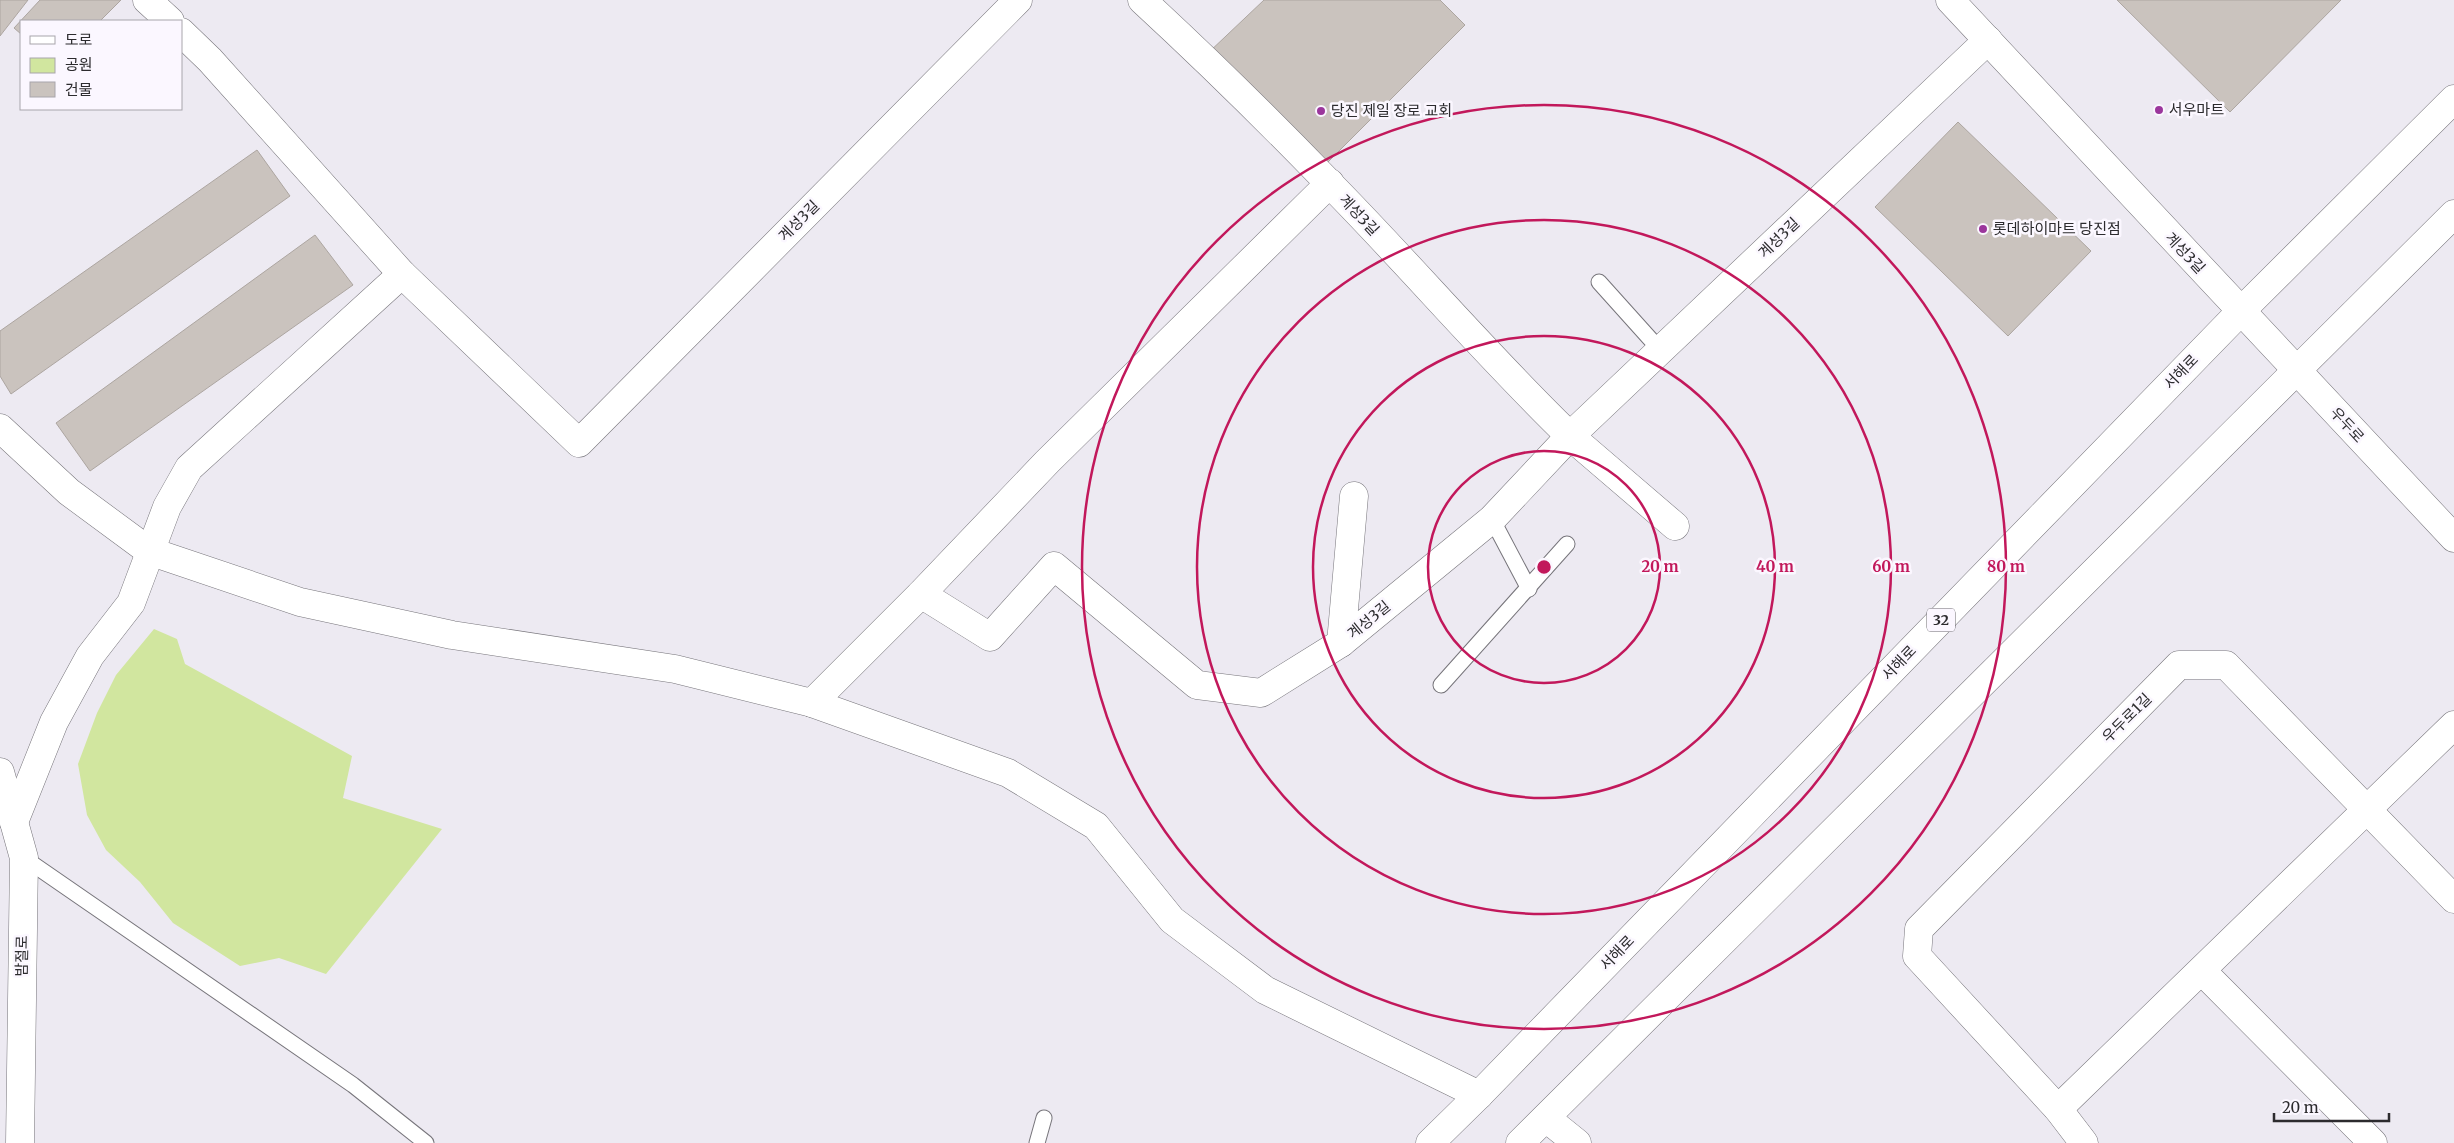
<svg xmlns="http://www.w3.org/2000/svg" width="2454" height="1143" viewBox="0 0 2454 1143" font-family="Merriweather,'Noto Sans KR',serif">
<style>
.green{fill:#d1e69f}
.building{fill:#cac3be;stroke:#aca5a0}
.lines{fill:none;stroke-linecap:round;stroke-linejoin:round}
.service-casing{stroke:#77757b;stroke-width:17}
.minor-casing{stroke:#77757b;stroke-width:29}
.tertiary-casing{stroke:#77757b;stroke-width:29}
.primary-casing{stroke:#77757b;stroke-width:29}
.service{stroke:#fff;stroke-width:15}
.minor{stroke:#fff;stroke-width:28}
.tertiary{stroke:#fff;stroke-width:28}
.primary{stroke:#fff;stroke-width:28}
.ring{fill:none;stroke:#c2185b;stroke-width:2.5}
.poi-dot{fill:#9b369c;stroke:#fbf7ff;stroke-width:2}
.labels{text-anchor:middle;stroke-width:5;stroke-linejoin:round;paint-order:stroke}
.shield{fill:#fbf7ff;stroke:#6a686d;stroke-width:1}
.shield-label{font-size:14px;font-weight:bold;fill:#2c2b2e}
.poi-label{font-size:15px;fill:#2c2b2e;stroke:#fbf7ff;text-anchor:start}
.street-label{font-size:15px;fill:#2c2b2e;stroke:#fbf7ff}
.centre{fill:#c2185b;stroke:#fbf7ff;stroke-width:2.5}
.ring-label{font-size:15px;text-anchor:middle;font-weight:bold;fill:#c2185b;stroke:#fbf7ff;stroke-width:5;stroke-linejoin:round;paint-order:stroke}
</style>
<rect width="100%" height="100%" fill="#edeaf2"/>
<polygon class="green" points="154,629 177,639 185,664 352,756 343,798 442,829 326,974 279,958 240,966 173,923 140,882 106,850 87,815 78,764 97,713 116,675"/>
<g class="building">
<polygon points="0,0 28,0 0,36"/>
<polygon points="40,0 121,0 100,21 21,21 21,34 14,28"/>
<polygon points="1264,0 1440,0 1465,25 1322,168 1207,54"/>
<polygon points="2117,0 2341,0 2230,112"/>
<polygon points="1958,122 2091,251 2008,336 1875,207"/>
<polygon points="257,150 290,196 11,394 0,376 0,331"/>
<polygon points="315,235 353,285 90,471 56,423"/>
</g>
<g class="lines">
<defs>
<g id="service">
<polyline points="1599,282 1661,351"/>
<polyline points="1492,519 1529,589"/>
<polyline points="1441,685 1567,544"/>
<polyline points="24,858 353,1085 426,1143"/>
<polyline points="1037,1143 1044,1118"/>
</g>
<g id="minor">
<polyline points="147,0 170,21"/>
<path d="M1142 0C1206 59 1268 120 1329 183 1411 266 1486 355 1570 436L1492 519 1341 643 1354 496"/>
<polyline points="1950,0 2454,538"/>
<polyline points="181,32 210,60 402,274 579,443 1018,0"/>
<polyline points="0,428 69,492 149,551 300,602 452,635 675,669 812,703 1008,773 1096,826 1172,920 1265,990 1479,1095"/>
<polyline points="1675,526 1570,436 1988,40"/>
<polyline points="921,594 990,637 1054,566 1197,685 1261,693 1341,643"/>
<polyline points="812,703 921,594 1047,462 1330,183"/>
<polyline points="14,822 54,722 90,656 131,603 167,507 189,468 402,274"/>
<polyline points="2202,971 2373,1143"/>
<polyline points="2058,1109 2454,725"/>
<polyline points="1546,1118 1577,1143"/>
<polyline points="2084,1143 2058,1109 1917,956 1919,929 2179,665 2226,665 2454,899"/>
</g>
<polyline id="tertiary" points="0,772 24,858 20,1143"/>
<g id="primary">
<polyline points="1430,1143 1479,1095 2240,312 2454,99"/>
<polyline points="1520,1143 2454,214"/>
</g>
</defs>
<use href="#service" class="service-casing"/>
<use href="#minor" class="minor-casing"/>
<use href="#tertiary" class="tertiary-casing"/>
<use href="#primary" class="primary-casing"/>
<use href="#service" class="service"/>
<use href="#minor" class="minor"/>
<use href="#tertiary" class="tertiary"/>
<use href="#primary" class="primary"/>
</g>
<g class="ring">
<circle cx="1544" cy="567" r="116"/>
<circle cx="1544" cy="567" r="231"/>
<circle cx="1544" cy="567" r="347"/>
<circle cx="1544" cy="567" r="462"/>
</g>
<g class="poi-dot">
<circle cx="2159" cy="110" r="5"/>
<circle cx="1321" cy="111" r="5"/>
<circle cx="1983" cy="229" r="5"/>
</g>
<g class="labels">
<rect class="shield" x="1927" y="608.5" width="28" height="23" rx="4"/>
<g class="shield-label">
<text x="1941" y="625">32</text>
</g>
<g class="poi-label">
<text x="2169" y="115">서우마트</text>
<text x="1331" y="116">당진 제일 장로 교회</text>
<text x="1993" y="234">롯데하이마트 당진점</text>
</g>
<g class="street-label">
<text transform="translate(1359 215) rotate(47)" y="5">계성3길</text>
<text transform="translate(799 221) rotate(-45)" y="5">계성3길</text>
<text transform="translate(1779 238) rotate(-44)" y="5">계성3길</text>
<text transform="translate(2185 253) rotate(47)" y="5">계성3길</text>
<text transform="translate(2181 372) rotate(-46)" y="5">서해로</text>
<text transform="translate(2347 425) rotate(47)" y="5">우두로</text>
<text transform="translate(1369 620) rotate(-39)" y="5">계성3길</text>
<text transform="translate(1899 663) rotate(-46)" y="5">서해로</text>
<text transform="translate(2127 718) rotate(-45)" y="5">우두로1길</text>
<text transform="translate(1617 953) rotate(-46)" y="5">서해로</text>
<text transform="translate(22 956) rotate(-89)" y="5">밤절로</text>
</g>
</g>
<circle cx="1544" cy="567" r="8" class="centre"/>
<g class="ring-label">
<text x="1660" y="572">20 m</text>
<text x="1775" y="572">40 m</text>
<text x="1891" y="572">60 m</text>
<text x="2006" y="572">80 m</text>
</g>
<rect x="20" y="20" width="162" height="90" fill="#fbf7ff" stroke="#a8a5ab"/>
<rect x="30" y="36" width="25" height="8" fill="#ffffff" stroke="#a8a5ab"/>
<text x="65" y="45" font-size="15" fill="#2c2b2e">도로</text>
<rect x="30" y="58" width="25" height="15" fill="#d1e69f" stroke="#a8a5ab"/>
<text x="65" y="70" font-size="15" fill="#2c2b2e">공원</text>
<rect x="30" y="82" width="25" height="15" fill="#cac3be" stroke="#a8a5ab"/>
<text x="65" y="95" font-size="15" fill="#2c2b2e">건물</text>
<path d="M2274 1113v8h115v-8" fill="none" stroke="#2c2b2e" stroke-width="2.5"/>
<text x="2282" y="1113" font-size="15" fill="#2c2b2e" stroke="#fbf7ff" stroke-width="4" paint-order="stroke">20 m</text>
</svg>
